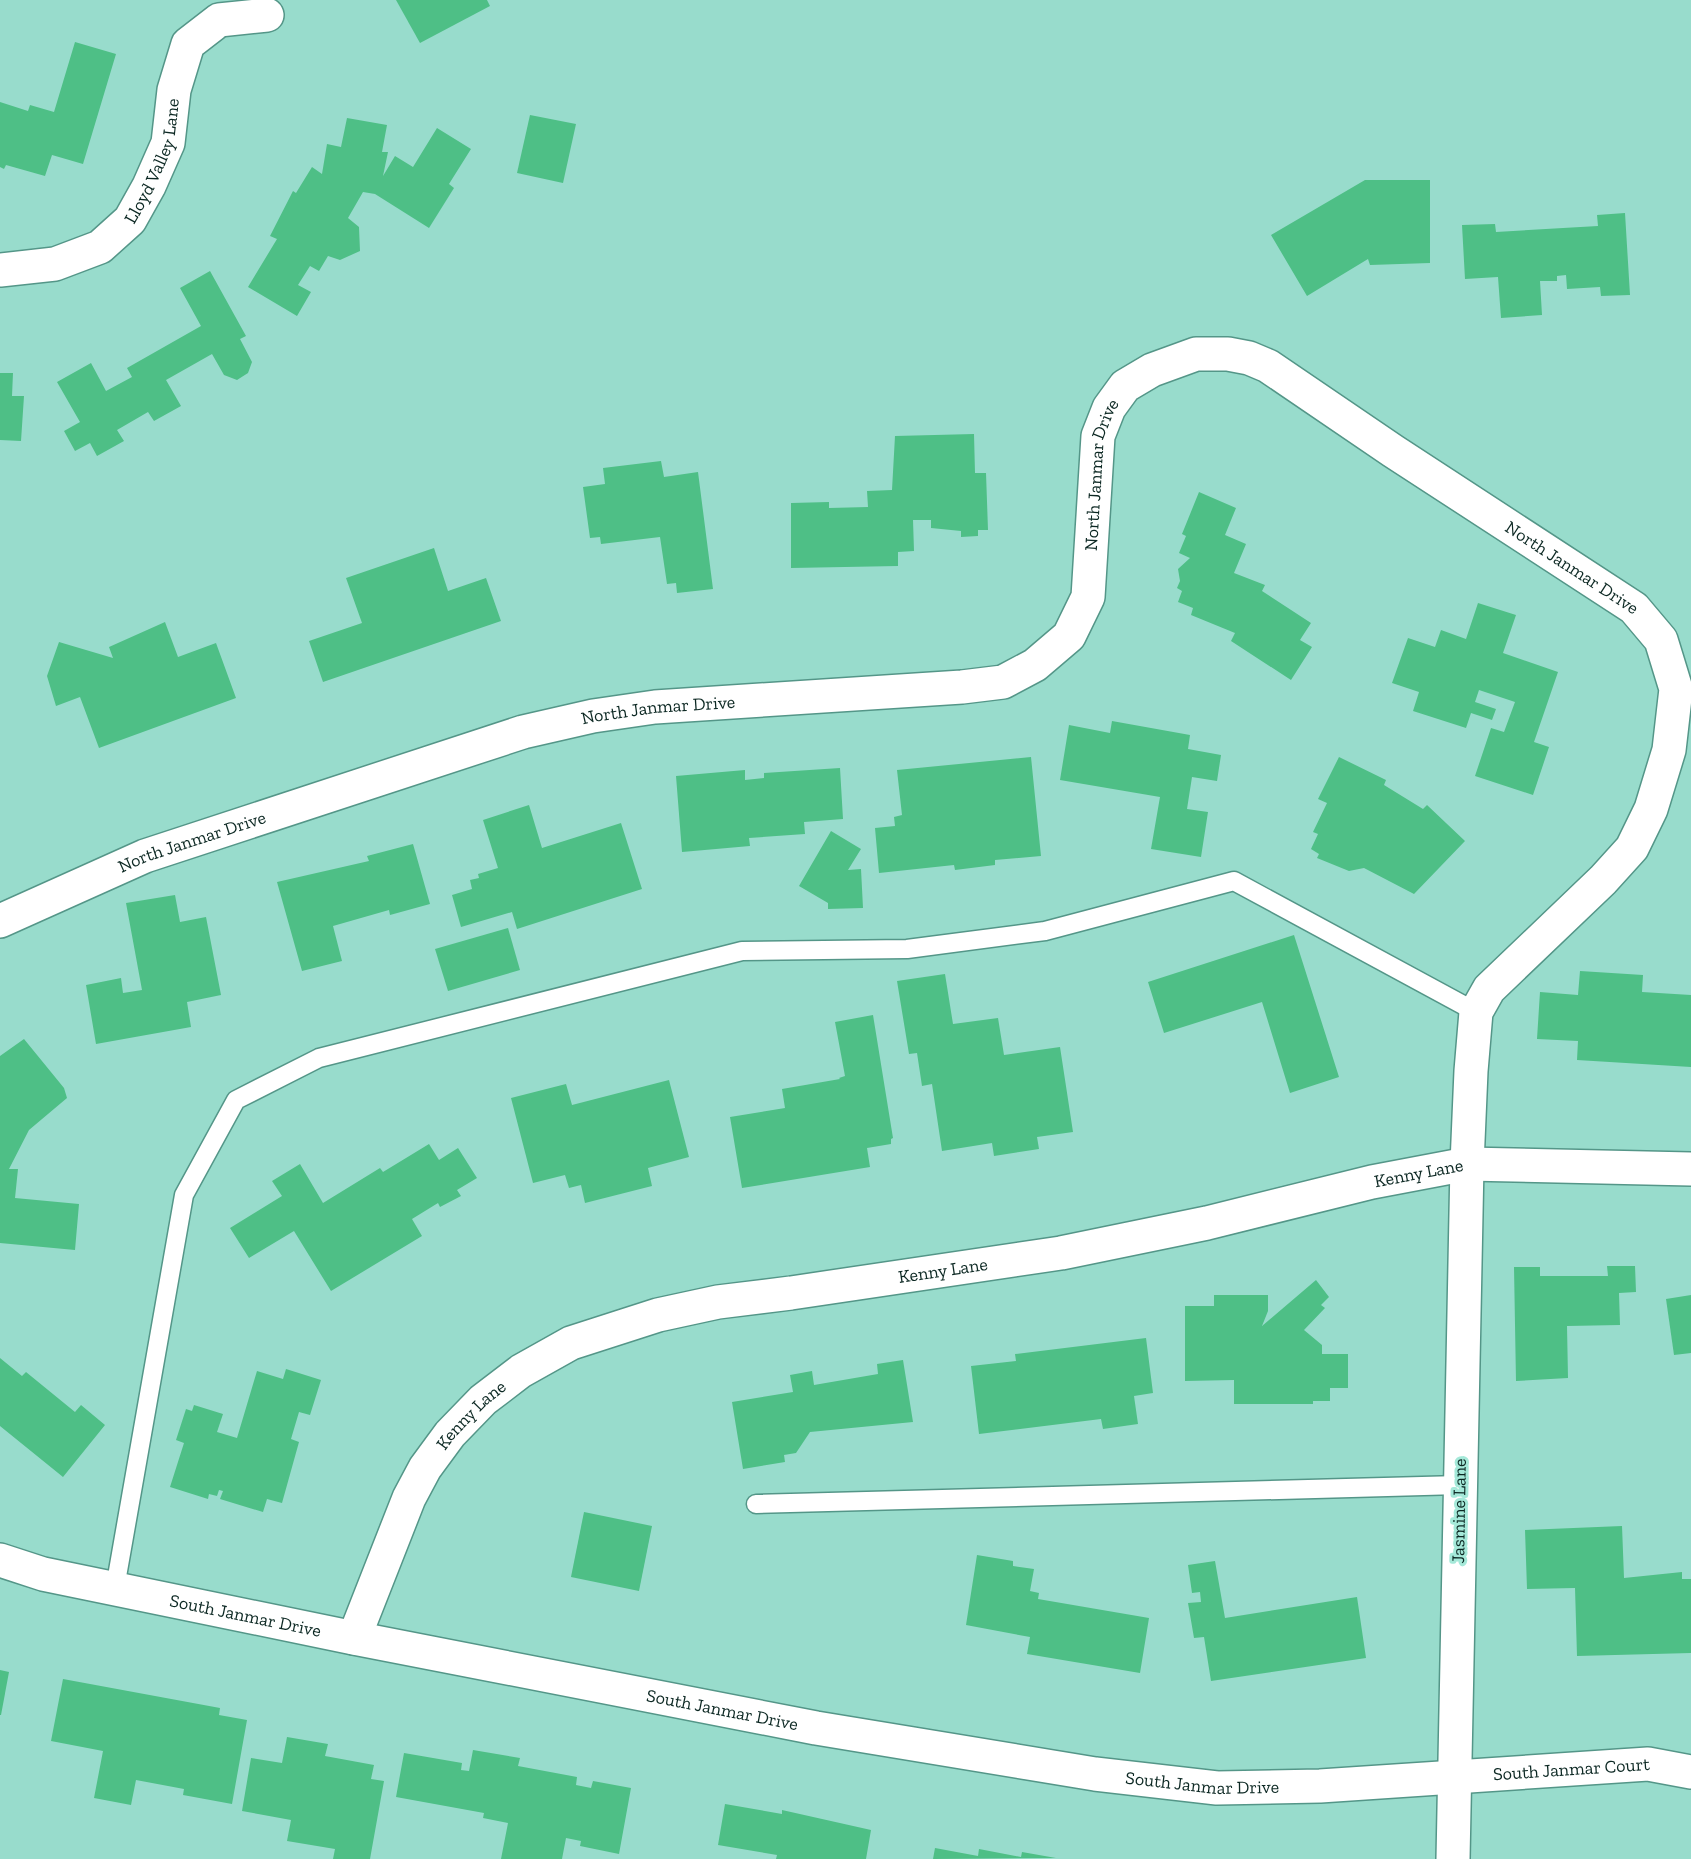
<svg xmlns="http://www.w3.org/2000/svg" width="1691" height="1859" viewBox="0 0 1691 1859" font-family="'Zilla Slab',serif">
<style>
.building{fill:#4ebf86}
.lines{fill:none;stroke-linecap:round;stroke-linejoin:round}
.lane-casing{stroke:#549688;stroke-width:21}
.street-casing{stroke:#549688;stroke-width:36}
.lane{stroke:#fff;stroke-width:18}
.street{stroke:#fff;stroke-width:33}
.labels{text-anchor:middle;stroke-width:6;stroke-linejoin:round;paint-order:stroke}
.street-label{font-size:18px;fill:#0c2823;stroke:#a5e9d9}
</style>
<rect width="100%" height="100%" fill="#98dccc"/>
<g class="building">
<polygon points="396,0 487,0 490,6 420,43"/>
<polygon points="75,42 116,54 83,164 52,155 45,176 6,165 4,169 0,167 0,102 28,111 30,105 54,112"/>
<polygon points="530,115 576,124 563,183 517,173"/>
<polygon points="347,118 387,125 382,152 388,152 383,176 395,156 413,167 437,128 471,149 449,184 454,188 429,228 375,194 363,192 348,218 359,227 360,251 340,260 328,256 319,271 310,266 298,285 311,292 297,316 248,287 277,239 270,236 293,191 296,193 312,167 322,174 327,144 341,147"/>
<polygon points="1365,180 1430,180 1430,263 1370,265 1368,259 1307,296 1271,235"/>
<polygon points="1625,213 1630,295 1601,296 1600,287 1567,289 1566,275 1557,276 1557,281 1540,281 1542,315 1501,318 1498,277 1465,279 1462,225 1495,224 1496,232 1598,226 1597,215"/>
<polygon points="210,271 246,336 240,339 252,362 248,373 237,380 224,375 212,354 166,380 181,406 154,421 148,412 117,430 124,441 97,456 90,443 75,451 64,431 80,422 57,382 91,363 106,391 132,377 127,368 201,326 180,288"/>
<polygon points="0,373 13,373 12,396 24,396 21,441 0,440"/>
<polygon points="974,434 975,473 986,473 988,530 978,530 978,536 961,537 961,531 931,528 931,520 913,520 914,551 898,552 898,566 791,568 791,503 829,502 829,508 868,507 867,491 892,490 895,436"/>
<polygon points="661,461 664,477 698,472 713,589 677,593 676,583 667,584 660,537 601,544 600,537 590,538 583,487 605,484 603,468"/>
<polygon points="1199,492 1236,508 1225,535 1246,544 1234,573 1265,585 1262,591 1311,623 1300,640 1312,647 1291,680 1231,641 1235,633 1191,615 1193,608 1178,602 1182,591 1177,588 1180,581 1178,569 1190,558 1179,553 1186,536 1182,534"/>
<polygon points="434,548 448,591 486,578 501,621 323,682 309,641 362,623 346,578"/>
<polygon points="1478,603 1516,615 1503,653 1558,672 1534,742 1549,747 1533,795 1475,776 1491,728 1504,732 1515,702 1479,690 1475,702 1496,709 1492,720 1471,713 1466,728 1413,711 1419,692 1392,683 1408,638 1435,647 1441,630 1466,639"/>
<polygon points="165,622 178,657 216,643 236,698 99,748 80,697 56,706 47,676 59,642 113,658 109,647"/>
<polygon points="1112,721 1190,735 1188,749 1221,755 1217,781 1192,777 1187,809 1208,812 1201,857 1151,849 1160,797 1060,780 1069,725 1110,733"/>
<polygon points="1031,757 1041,856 995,860 995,865 955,870 954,865 879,873 875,828 895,826 894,817 902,815 897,770"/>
<polygon points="1339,757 1386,780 1384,785 1423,809 1427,805 1465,841 1414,894 1364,868 1349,871 1317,858 1319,854 1311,849 1318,834 1313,832 1327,803 1318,799"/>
<polygon points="840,768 843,819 804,822 805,834 749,838 750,846 682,852 676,776 745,770 745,780 764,778 764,773"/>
<polygon points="529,805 542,848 621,823 642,889 517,929 512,912 461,927 452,895 472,889 470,880 479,878 478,874 498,868 483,820"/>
<polygon points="831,831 861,849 848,870 861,869 863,908 828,909 828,903 799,886"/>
<polygon points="413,844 430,904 390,915 389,910 333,926 342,961 302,971 277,882 369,861 367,856"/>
<polygon points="175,895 180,922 206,917 221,995 187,1002 191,1027 96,1044 86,985 121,978 123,993 142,990 126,903"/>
<polygon points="508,928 520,970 448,991 435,949"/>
<polygon points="1294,935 1339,1077 1290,1093 1262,1002 1164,1033 1148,982"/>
<polygon points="1580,971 1643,975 1642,992 1691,995 1691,1067 1577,1060 1578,1041 1537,1039 1540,992 1578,995"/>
<polygon points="945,974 953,1024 998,1018 1004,1055 1060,1047 1073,1132 1037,1137 1039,1149 994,1156 992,1143 942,1151 932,1084 922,1086 917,1053 909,1054 897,981"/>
<polygon points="873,1015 893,1138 891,1139 891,1144 867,1148 870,1167 742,1188 730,1117 785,1108 782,1089 840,1079 839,1078 845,1076 835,1022"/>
<polygon points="24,1039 64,1088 67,1098 29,1130 9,1169 18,1169 15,1198 79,1204 75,1250 0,1243 0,1056"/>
<polygon points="669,1080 689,1157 648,1168 652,1186 585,1203 581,1185 569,1188 565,1175 533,1183 511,1098 566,1084 572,1105"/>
<polygon points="429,1144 439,1160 458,1148 477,1178 457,1190 461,1196 440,1207 438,1203 412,1219 422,1236 331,1291 294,1231 249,1258 230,1228 282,1196 272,1181 300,1164 323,1203 380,1168 383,1172"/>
<polygon points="1607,1266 1635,1266 1636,1292 1619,1293 1620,1325 1567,1326 1568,1378 1516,1381 1514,1267 1540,1267 1540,1276 1608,1276"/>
<polygon points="1316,1280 1329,1297 1321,1305 1325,1308 1304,1330 1322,1345 1322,1354 1348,1354 1348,1388 1330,1388 1330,1401 1313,1401 1313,1404 1234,1404 1234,1380 1185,1381 1185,1306 1214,1306 1214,1295 1268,1295 1268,1311 1262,1326"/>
<polygon points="1691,1295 1691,1353 1674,1355 1666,1299"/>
<polygon points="1146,1338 1153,1393 1134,1396 1138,1424 1103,1429 1101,1419 979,1434 971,1366 1016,1361 1015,1354"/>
<polygon points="0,1358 22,1376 26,1372 75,1412 81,1405 105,1425 63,1477 0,1426"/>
<polygon points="903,1360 913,1422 810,1432 796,1453 784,1455 785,1462 743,1469 732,1402 793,1392 790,1375 812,1371 814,1385 878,1374 877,1364"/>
<polygon points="286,1369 321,1380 310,1415 299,1412 291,1439 299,1442 282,1503 267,1499 263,1512 220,1499 223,1491 219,1490 217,1496 209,1494 208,1499 170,1487 184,1443 176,1440 186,1409 192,1411 194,1405 223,1414 217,1432 237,1438 257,1371 283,1379"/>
<polygon points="584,1512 652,1526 639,1591 571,1577"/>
<polygon points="1622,1526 1624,1578 1682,1572 1682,1579 1691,1579 1691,1653 1577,1656 1575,1588 1527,1589 1525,1530"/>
<polygon points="977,1555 1013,1561 1013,1566 1034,1569 1030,1591 1039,1593 1038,1599 1149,1618 1140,1673 1027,1654 1030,1637 966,1625"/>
<polygon points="1215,1561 1225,1618 1357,1597 1366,1658 1211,1681 1204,1637 1194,1638 1188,1603 1201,1602 1200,1592 1192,1593 1188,1565"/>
<polygon points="0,1670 9,1672 1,1715 0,1715"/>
<polygon points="63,1679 220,1708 219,1715 247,1720 232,1804 183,1795 184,1789 136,1780 131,1805 94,1798 103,1751 51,1741"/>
<polygon points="287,1737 328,1744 325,1756 374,1765 371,1779 384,1781 370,1859 333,1859 335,1849 287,1841 291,1820 242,1811 251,1758 282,1763"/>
<polygon points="473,1750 520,1758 518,1766 577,1777 576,1785 591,1788 593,1781 631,1788 619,1854 580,1846 581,1841 566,1838 562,1859 501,1859 508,1823 483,1818 484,1813 396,1797 404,1753 462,1763 461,1770 469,1771"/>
<polygon points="725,1804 782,1814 782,1810 871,1830 866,1859 776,1859 777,1855 718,1845"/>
<polygon points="935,1848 978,1856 979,1849 1021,1857 1022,1852 1056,1858 933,1859"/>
</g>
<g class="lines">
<defs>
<g id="lane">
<polyline points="756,1504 1460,1485"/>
<polyline points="115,1588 184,1195 236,1100 319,1058 742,951 907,949 1045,931 1234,881 1476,1012"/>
</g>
<g id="street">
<path id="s1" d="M0 270 55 264 100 247 130 220 149 186 168 143 174 90 188 44 219 20 267 15"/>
<path id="s2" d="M0 921 145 856 523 732 593 716 655 707 962 687 1003 682 1035 665 1069 636 1088 597 1098 436 1109 408 1125 386 1152 370 1196 354H1228L1249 358 1268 366 1393 451 1634 608 1661 640 1676 689 1669 750 1651 809 1632 848 1603 880 1489 989 1476 1012 1471 1071 1467 1164 1453 1859"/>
<path id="s3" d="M0 1560 43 1574 354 1638 816 1728 1095 1774 1217 1788 1320 1786 1648 1764 1691 1772"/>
<path id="s4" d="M354 1638 409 1498 425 1468 450 1434 483 1400 521 1371 571 1343 658 1315 718 1302 791 1293 1061 1253 1207 1223 1372 1182 1467 1164 1691 1169"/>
</g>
</defs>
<use href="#lane" class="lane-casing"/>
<use href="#street" class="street-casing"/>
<use href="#lane" class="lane"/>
<use href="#street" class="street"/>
</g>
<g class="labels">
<g class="street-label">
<text dy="6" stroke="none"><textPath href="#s1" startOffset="208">Lloyd Valley Lane</textPath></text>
<text dy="6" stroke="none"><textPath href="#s2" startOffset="1288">North Janmar Drive</textPath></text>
<text dy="6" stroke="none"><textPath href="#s2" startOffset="1900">North Janmar Drive</textPath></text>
<text dy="6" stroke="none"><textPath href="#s2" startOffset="694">North Janmar Drive</textPath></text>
<text dy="6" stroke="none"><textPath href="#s2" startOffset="208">North Janmar Drive</textPath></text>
<text dy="6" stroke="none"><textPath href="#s4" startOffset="1245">Kenny Lane</textPath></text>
<text dy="6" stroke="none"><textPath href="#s4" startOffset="759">Kenny Lane</textPath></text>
<text dy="6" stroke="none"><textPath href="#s4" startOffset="255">Kenny Lane</textPath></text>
<text transform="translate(1459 1511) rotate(-89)" y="6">Jasmine Lane</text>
<text dy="6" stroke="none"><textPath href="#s3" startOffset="252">South Janmar Drive</textPath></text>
<text dy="6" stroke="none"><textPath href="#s3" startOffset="738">South Janmar Drive</textPath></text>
<text dy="6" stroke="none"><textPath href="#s3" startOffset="1594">South Janmar Court</textPath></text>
<text dy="6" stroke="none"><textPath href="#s3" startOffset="1224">South Janmar Drive</textPath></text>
</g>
</g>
</svg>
